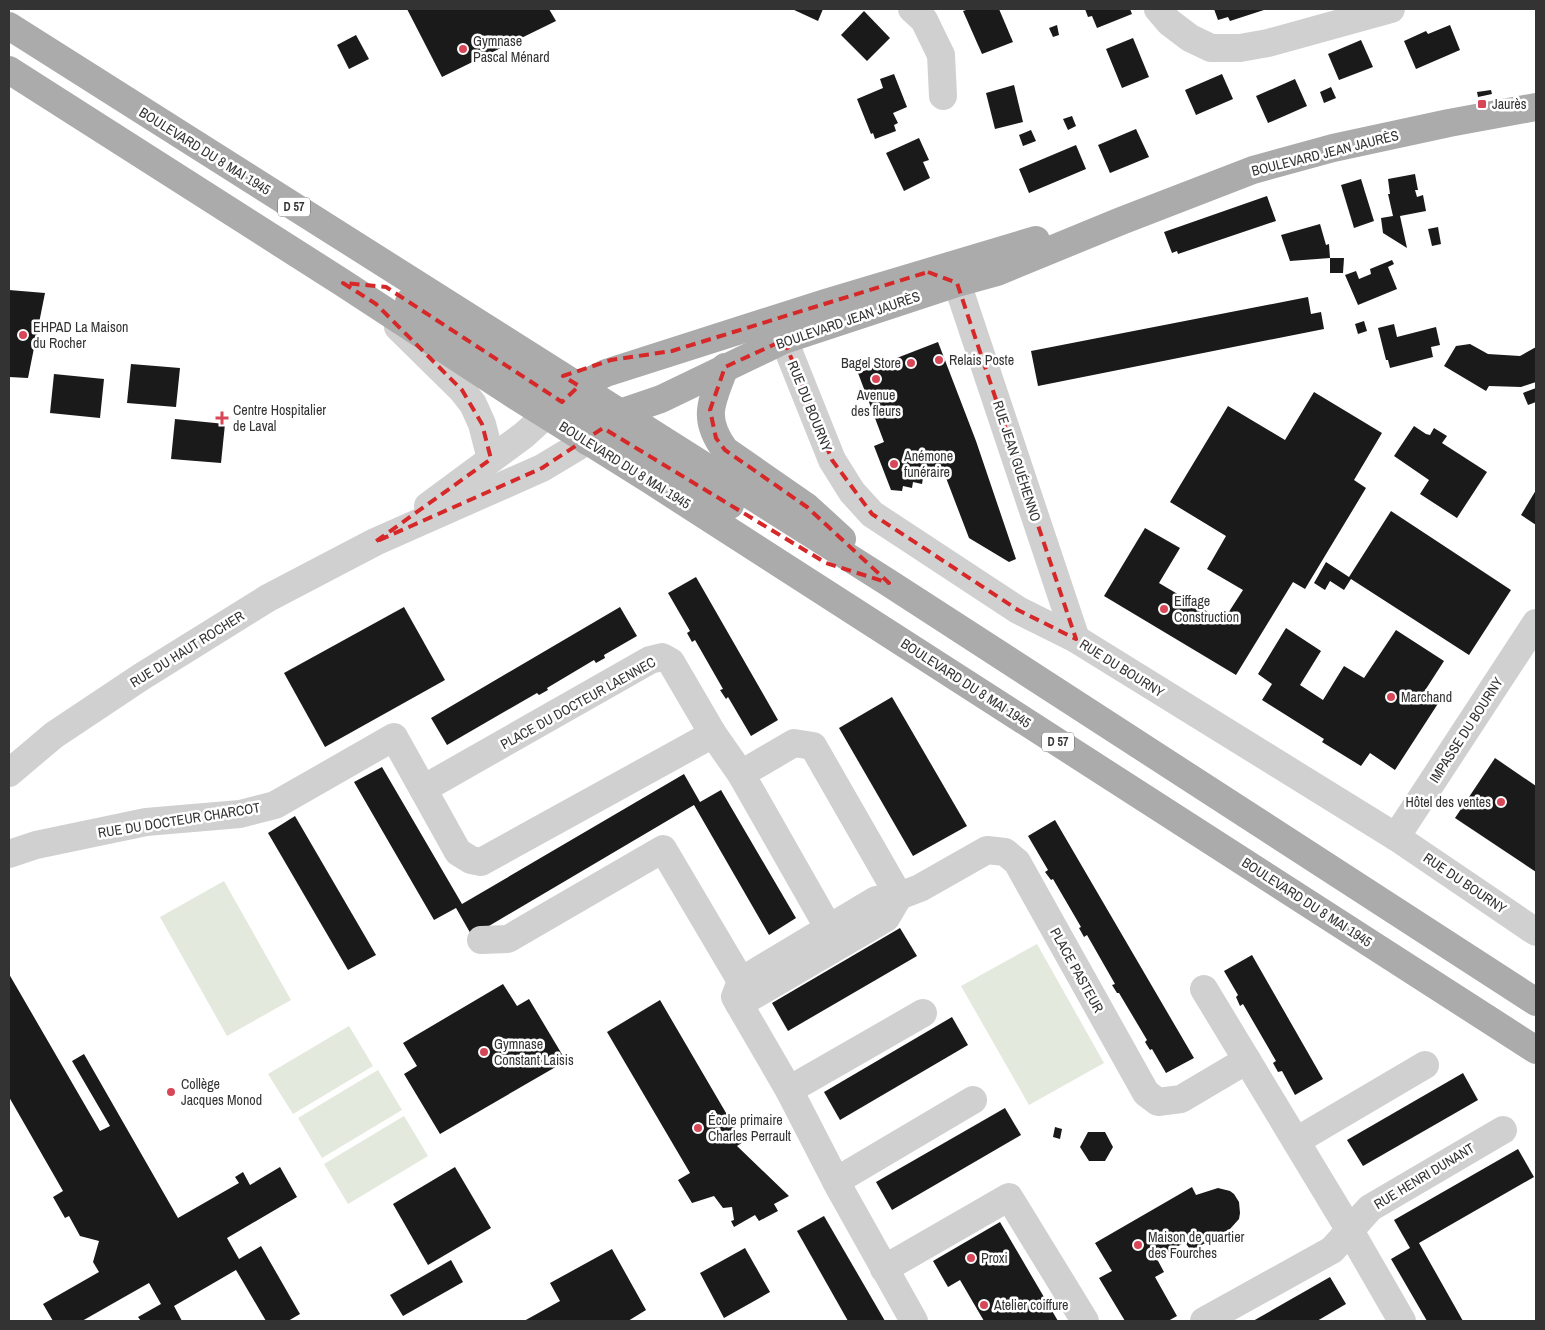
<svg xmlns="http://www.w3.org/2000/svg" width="1545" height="1330" viewBox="0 0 1545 1330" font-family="'Archivo Narrow',sans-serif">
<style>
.green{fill:#e3e9dd}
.building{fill:#1a1a1a}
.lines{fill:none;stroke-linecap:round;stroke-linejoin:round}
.minor{stroke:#d0d0d0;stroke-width:28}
.major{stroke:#ababab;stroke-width:28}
.marked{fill:none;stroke:#d62828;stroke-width:4;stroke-dasharray:10 6;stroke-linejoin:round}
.poi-dot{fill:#d74758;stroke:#fff;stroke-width:2}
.labels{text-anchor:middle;stroke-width:5;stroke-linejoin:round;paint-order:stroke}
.shield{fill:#fff;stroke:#707070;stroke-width:1}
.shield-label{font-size:12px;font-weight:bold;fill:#333}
.poi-label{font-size:14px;fill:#333;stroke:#fff;text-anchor:start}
.street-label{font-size:14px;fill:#333;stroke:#fff}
</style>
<rect width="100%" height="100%" fill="#fff"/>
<g class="green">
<polygon points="224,881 291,1000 227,1036 160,917"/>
<polygon points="1037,944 1104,1063 1029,1105 961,986"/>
<polygon points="349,1026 373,1066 293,1114 268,1074"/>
<polygon points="378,1070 402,1110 322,1158 298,1118"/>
<polygon points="404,1116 428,1156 348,1204 324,1164"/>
</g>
<g class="building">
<polygon points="407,9 549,9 556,21 442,77"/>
<polygon points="792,9 823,9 818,21"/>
<polygon points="969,9 999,9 1013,42 982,54 963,11"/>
<polygon points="1085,9 1130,9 1132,14 1097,28 1092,16 1088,17"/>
<polygon points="1214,9 1267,9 1230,21 1228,17 1218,20"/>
<polygon points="864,11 890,38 867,61 841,35"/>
<polygon points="1057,25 1059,35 1053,37 1049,28"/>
<polygon points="1450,25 1460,50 1416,69 1404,41 1426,31 1428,34"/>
<polygon points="356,35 369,59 349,69 337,45"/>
<polygon points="1133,38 1149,77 1122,88 1106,49"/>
<polygon points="1361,40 1373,67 1339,80 1328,54"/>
<polygon points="894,74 907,107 893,113 898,123 894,125 896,131 875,139 873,133 871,134 857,99 883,88 880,79"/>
<polygon points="1222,74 1233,99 1196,115 1185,90"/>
<polygon points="1295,79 1307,106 1268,123 1256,96"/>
<polygon points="1014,85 1023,122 995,129 986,93"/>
<polygon points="1331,87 1336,98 1324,103 1320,92"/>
<polygon points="1491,90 1492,94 1478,97 1477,92"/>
<polygon points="1072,116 1076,126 1068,130 1063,119"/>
<polygon points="1136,129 1149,157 1110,173 1098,145"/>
<polygon points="1031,130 1036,141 1023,146 1019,135"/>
<polygon points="919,138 929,160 923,162 930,178 904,191 886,153"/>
<polygon points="1076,145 1086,169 1029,193 1019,169"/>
<polygon points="1415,174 1418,190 1415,190 1417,197 1423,195 1426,211 1400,216 1407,248 1383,233 1381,218 1393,216 1388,194 1390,194 1388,179"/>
<polygon points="1361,179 1374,221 1354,228 1341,185"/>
<polygon points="1267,196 1276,221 1178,254 1177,251 1172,253 1164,232"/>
<polygon points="1320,224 1326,245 1329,244 1330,258 1290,261 1281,235"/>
<polygon points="1438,227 1441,244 1432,246 1428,229"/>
<polygon points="1330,258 1344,258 1343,273 1330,273"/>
<polygon points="1392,260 1394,264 1388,267 1397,289 1358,305 1345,275 1356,271 1359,279 1371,274 1370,269"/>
<polygon points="9,290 45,293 28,378 9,377"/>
<polygon points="1308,297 1311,314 1321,312 1324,329 1038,386 1031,351"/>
<polygon points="1364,321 1367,331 1358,334 1355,324"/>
<polygon points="1394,324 1397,337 1436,327 1440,345 1431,347 1433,357 1390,368 1388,360 1386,360 1378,328"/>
<polygon points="938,342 976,441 1016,559 1009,562 969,538 943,470 923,478 922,484 913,482 912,488 903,486 902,491 891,490 874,446 884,442 858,373"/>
<polygon points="1470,344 1488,354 1520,356 1536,347 1536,382 1521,387 1489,386 1486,391 1444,366 1456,346"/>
<polygon points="131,364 180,368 176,407 127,403"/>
<polygon points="54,374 104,379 100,418 50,413"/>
<polygon points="1536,388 1536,402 1528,405 1523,393"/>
<polygon points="1314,392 1382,433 1354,480 1366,488 1305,589 1293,582 1236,675 1104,596 1145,528 1180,548 1159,583 1223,621 1243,590 1207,569 1226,536 1170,502 1228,406 1285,440"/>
<polygon points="175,419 225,424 221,463 171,459"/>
<polygon points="1414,426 1426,434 1430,435 1434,428 1447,436 1442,443 1487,472 1457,518 1420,494 1429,480 1394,456"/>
<polygon points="1536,490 1536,525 1521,515"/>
<polygon points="1391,511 1511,590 1469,655 1351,579 1344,590 1330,581 1325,590 1314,583 1326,562 1349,577"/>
<polygon points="696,577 778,720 751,736 728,697 726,699 720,690 723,689 695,640 692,642 687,633 690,631 668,593"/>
<polygon points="404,607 445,680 325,747 284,673"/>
<polygon points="620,607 637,636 604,655 605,658 596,663 594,660 547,688 548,690 539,695 537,693 447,745 431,718"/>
<polygon points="1286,628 1321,651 1300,685 1323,700 1344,666 1364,678 1396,630 1444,661 1424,692 1439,702 1395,770 1370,753 1361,766 1322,742 1324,739 1262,700 1272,684 1258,674"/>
<polygon points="892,697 967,826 913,856 839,728"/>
<polygon points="1495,758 1536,786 1536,872 1455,818"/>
<polygon points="382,767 462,904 684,774 700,802 721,790 796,918 769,935 694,805 472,936 456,908 434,920 354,782"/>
<polygon points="295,816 376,955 348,970 268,833"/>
<polygon points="1055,820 1194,1058 1166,1073 1152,1049 1150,1050 1145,1042 1147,1040 1119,993 1117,993 1112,985 1115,984 1087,935 1084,937 1079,928 1081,927 1053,879 1051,880 1045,872 1048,870 1028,836"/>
<polygon points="900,928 917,956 788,1031 772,1003"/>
<polygon points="1252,955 1323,1079 1295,1095 1282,1071 1278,1072 1273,1063 1276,1061 1243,1004 1240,1006 1236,997 1238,995 1224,971"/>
<polygon points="9,974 100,1131 110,1126 72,1061 84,1054 178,1218 239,1183 235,1177 243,1172 250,1185 280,1167 297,1197 227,1238 239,1259 261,1246 300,1314 288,1321 266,1321 236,1270 174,1306 182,1321 141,1321 138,1317 161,1304 149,1283 82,1321 53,1321 43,1304 99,1272 93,1262 99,1241 80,1236 69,1216 65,1218 53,1197 63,1191 9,1097"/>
<polygon points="503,984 517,1006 529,999 566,1061 440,1134 404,1074 417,1066 403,1043"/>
<polygon points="660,1000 743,1142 737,1146 789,1196 774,1204 778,1211 759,1221 755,1215 734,1227 731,1221 734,1220 732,1207 723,1208 714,1196 692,1203 678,1180 690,1173 607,1032"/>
<polygon points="952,1017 968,1045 840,1120 824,1092"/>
<polygon points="1463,1073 1478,1100 1363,1166 1347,1140"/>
<polygon points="1005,1108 1021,1135 892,1210 876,1182"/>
<polygon points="1055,1127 1062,1129 1060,1139 1053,1137"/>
<polygon points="1088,1132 1105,1132 1113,1147 1105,1161 1089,1161 1080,1147"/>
<polygon points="1518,1149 1534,1177 1419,1243 1463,1321 1427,1321 1391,1259 1410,1248 1394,1220"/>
<polygon points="455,1167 491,1228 428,1265 393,1204"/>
<polygon points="1192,1187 1196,1195 1218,1188 1230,1191 1234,1194 1239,1202 1240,1213 1239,1219 1230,1229 1191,1251 1185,1242 1157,1259 1164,1272 1155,1277 1177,1316 1168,1321 1125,1321 1099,1278 1112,1271 1095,1243"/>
<polygon points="824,1216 885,1321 848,1321 797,1231"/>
<polygon points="1000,1222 1058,1321 984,1321 960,1280 948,1287 933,1261"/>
<polygon points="745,1248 770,1292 724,1318 700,1273"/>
<polygon points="612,1249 646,1310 628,1321 524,1321 560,1301 550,1283"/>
<polygon points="451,1260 463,1282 403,1316 390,1295"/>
<polygon points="1330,1277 1346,1304 1317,1321 1253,1321"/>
</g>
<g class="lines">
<g class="minor">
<polyline points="912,9 924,20 941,55 943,96"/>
<polyline points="1158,9 1169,22 1190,38 1211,48 1240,48 1268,43 1391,9"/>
<polyline points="935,275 957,283 1076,639"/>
<polyline points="398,327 462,390 473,404 482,424 491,459"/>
<polyline points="784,340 832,460 852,492 872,514 1018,610 1076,639 1396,837 1536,932"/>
<polyline points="428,506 524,435 546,415"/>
<polyline points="9,773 54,735 141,677 268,598 375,542 542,468 587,441"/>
<polyline points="423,789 650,660 662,657 671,662 713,734 741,774"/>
<polyline points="1396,837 1536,623"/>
<polyline points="9,854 36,845 146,822 240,814 275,805 394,737 458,852 471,860 481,862 713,734"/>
<polyline points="828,927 741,774 794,743 813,746 899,896"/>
<polyline points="481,940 508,939 663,849 741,981"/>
<polyline points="1204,989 1349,1229 1402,1321"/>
<polyline points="739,1004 886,918 899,896"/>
<polyline points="789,1090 923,1013"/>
<polyline points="1296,1141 1425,1065"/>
<polyline points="836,1181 973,1100"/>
<polyline points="884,1269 1009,1197 1085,1321"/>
<polyline points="914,1321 840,1189 789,1090 735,997 741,981 876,900 899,896 920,888 987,850 1005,852 1017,862 1146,1093 1158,1102 1181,1099 1247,1060"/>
<polyline points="1204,1321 1332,1250 1370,1208 1503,1130"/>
</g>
<g class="major">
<polyline points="9,26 889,583 1536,1002"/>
<polyline points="9,70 343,283 516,396 650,480 1536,1050"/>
<polyline points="409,302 603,428 730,505"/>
<path d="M725 367C712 402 701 417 725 450L807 507 842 539"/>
<polyline points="567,397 579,386 606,373 825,303 1036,240"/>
<polyline points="587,441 620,413 661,399 784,340 957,283 997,272 1121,221 1253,170 1333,148 1449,123 1536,107"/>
</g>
</g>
<path class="marked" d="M928 272 957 283 1076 639 1018 610 872 514 832 460 784 340 725 367 710 410 716 438 725 450 807 507 889 583 826 563 603 428 542 468 375 542 491 459 482 424 462 390 376 304 343 283 386 287 562 402 579 386 563 376 611 360 672 351Z"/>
<g class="poi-dot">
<circle cx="463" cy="49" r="5"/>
<rect x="1477" y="99" width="10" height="10" rx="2.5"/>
<circle cx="23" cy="335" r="5"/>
<circle cx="939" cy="360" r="5"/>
<circle cx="911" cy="363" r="5"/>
<circle cx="876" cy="379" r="5"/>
<path d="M219.5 410.5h5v5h5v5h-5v5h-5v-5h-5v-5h5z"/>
<circle cx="894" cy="464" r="5"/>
<circle cx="1164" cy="609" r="5"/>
<circle cx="1391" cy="697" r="5"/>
<circle cx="1501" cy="802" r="5"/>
<circle cx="484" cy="1052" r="5"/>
<circle cx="171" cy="1092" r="5"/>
<circle cx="698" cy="1128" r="5"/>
<circle cx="1138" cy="1245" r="5"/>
<circle cx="971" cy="1258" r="5"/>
<circle cx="984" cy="1305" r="5"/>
</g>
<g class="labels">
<g class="shield">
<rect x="278" y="197.5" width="32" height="19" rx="4"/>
<rect x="1042" y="732.5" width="32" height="19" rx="4"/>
</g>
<g class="shield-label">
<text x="294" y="211">D 57</text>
<text x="1058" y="746">D 57</text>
</g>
<g class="poi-label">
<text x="473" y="46">Gymnase<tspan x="473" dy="16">Pascal Ménard</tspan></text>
<text x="1492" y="109">Jaurès</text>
<text x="33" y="332">EHPAD La Maison<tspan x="33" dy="16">du Rocher</tspan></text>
<text x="949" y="365">Relais Poste</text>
<text x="901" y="368" text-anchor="end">Bagel Store</text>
<text x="876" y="400" text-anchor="middle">Avenue<tspan x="876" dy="16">des fleurs</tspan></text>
<text x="233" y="415">Centre Hospitalier<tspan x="233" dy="16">de Laval</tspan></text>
<text x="904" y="461">Anémone<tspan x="904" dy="16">funéraire</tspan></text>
<text x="1174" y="606">Eiffage<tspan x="1174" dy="16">Construction</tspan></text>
<text x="1401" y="702">Marchand</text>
<text x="1491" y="807" text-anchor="end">Hôtel des ventes</text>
<text x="494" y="1049">Gymnase<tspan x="494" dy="16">Constant Laisis</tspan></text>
<text x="181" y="1089">Collège<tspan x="181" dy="16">Jacques Monod</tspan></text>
<text x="708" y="1125">École primaire<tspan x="708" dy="16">Charles Perrault</tspan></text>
<text x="1148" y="1242">Maison de quartier<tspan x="1148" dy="16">des Fourches</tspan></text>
<text x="981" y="1263">Proxi</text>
<text x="994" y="1310">Atelier coiffure</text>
</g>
<g class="street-label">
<text transform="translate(205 151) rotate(32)" y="5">BOULEVARD DU 8 MAI 1945</text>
<text transform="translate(1325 153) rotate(-14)" y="5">BOULEVARD JEAN JAURÈS</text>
<text transform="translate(848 320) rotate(-19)" y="5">BOULEVARD JEAN JAURÈS</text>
<text transform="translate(810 406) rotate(68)" y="5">RUE DU BOURNY</text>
<text transform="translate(1017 461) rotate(72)" y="5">RUE JEAN GUÉHENNO</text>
<text transform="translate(625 465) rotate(32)" y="5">BOULEVARD DU 8 MAI 1945</text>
<text transform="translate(187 649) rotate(-32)" y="5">RUE DU HAUT ROCHER</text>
<text transform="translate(1122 668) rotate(32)" y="5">RUE DU BOURNY</text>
<text transform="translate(966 683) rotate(33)" y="5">BOULEVARD DU 8 MAI 1945</text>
<text transform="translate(578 703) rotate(-29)" y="5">PLACE DU DOCTEUR LAENNEC</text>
<text transform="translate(1466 730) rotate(-57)" y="5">IMPASSE DU BOURNY</text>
<text transform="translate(179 820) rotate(-9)" y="5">RUE DU DOCTEUR CHARCOT</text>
<text transform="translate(1465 883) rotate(34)" y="5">RUE DU BOURNY</text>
<text transform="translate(1307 902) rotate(33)" y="5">BOULEVARD DU 8 MAI 1945</text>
<text transform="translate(1077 970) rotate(61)" y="5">PLACE PASTEUR</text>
<text transform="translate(1424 1176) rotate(-31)" y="5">RUE HENRI DUNANT</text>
</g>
</g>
<rect width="1545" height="1330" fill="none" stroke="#333333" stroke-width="20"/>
</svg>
